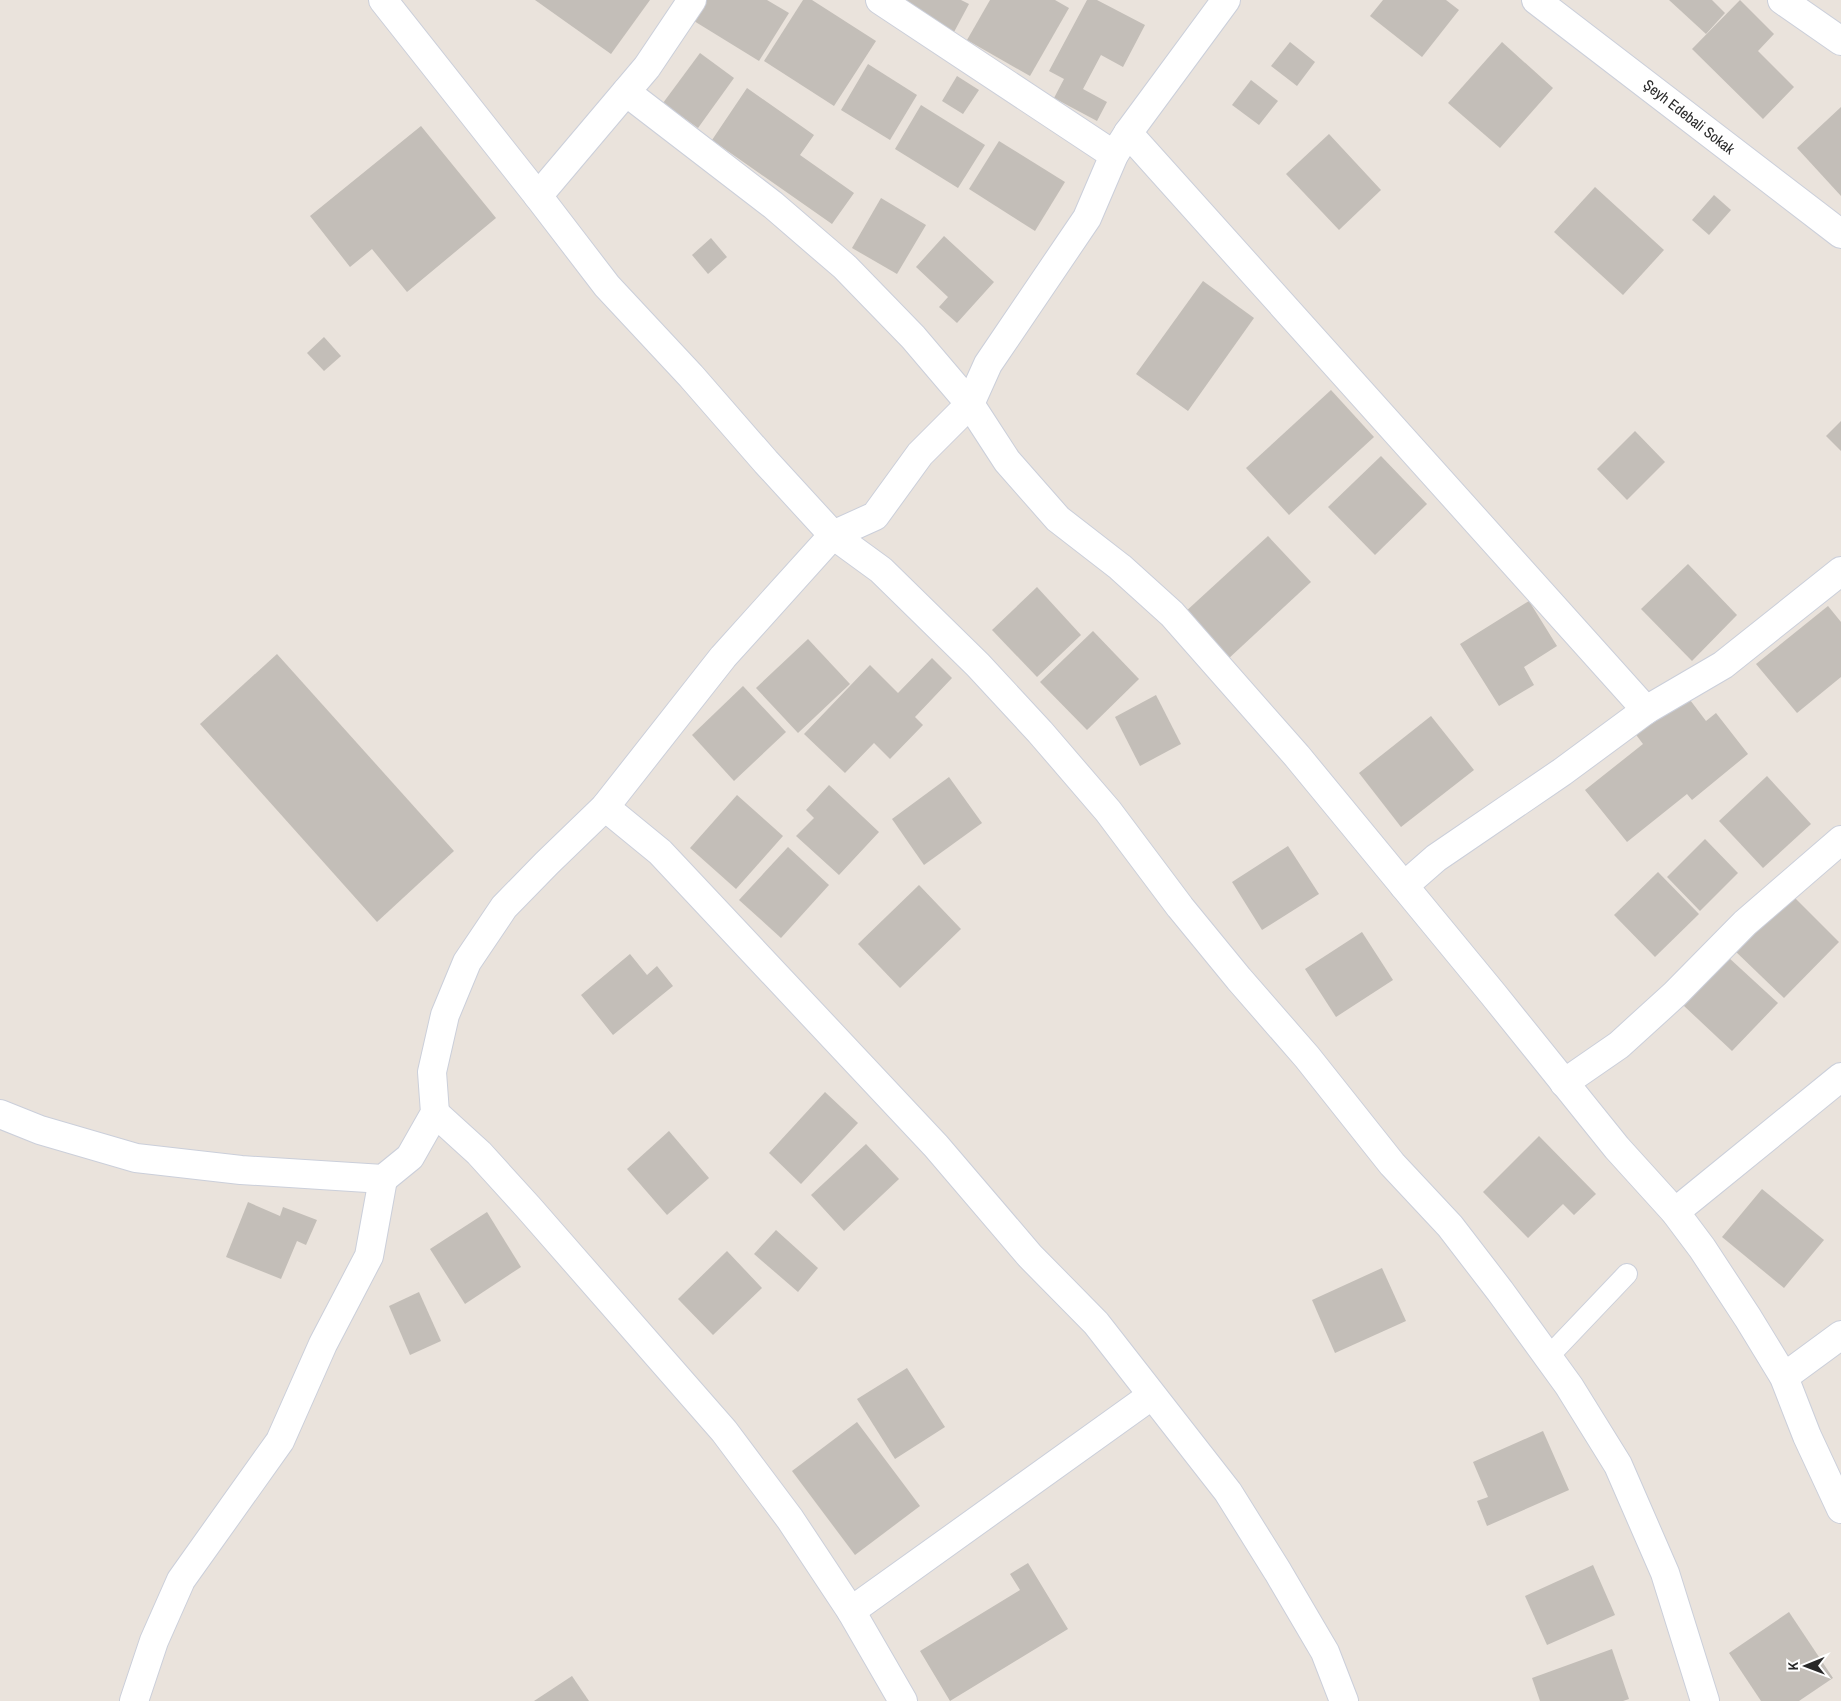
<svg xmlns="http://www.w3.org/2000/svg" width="1841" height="1701" viewBox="0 0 1841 1701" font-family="'Archivo Narrow',sans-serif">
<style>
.building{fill:#c3beb8}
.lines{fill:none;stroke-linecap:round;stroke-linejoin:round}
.lane-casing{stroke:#cbcfda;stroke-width:22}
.street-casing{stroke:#cbcfda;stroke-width:30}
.lane{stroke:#fff;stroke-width:20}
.street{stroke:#fff;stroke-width:28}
.labels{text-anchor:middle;stroke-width:5;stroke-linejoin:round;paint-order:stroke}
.street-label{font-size:15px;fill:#292929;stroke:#fff}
</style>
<rect width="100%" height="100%" fill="#eae3dc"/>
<g class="building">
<polygon points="535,0 650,0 611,54"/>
<polygon points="707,0 767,0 789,13 759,61 694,21"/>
<polygon points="803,0 812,0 876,41 834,106 764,61"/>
<polygon points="904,0 961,0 969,4 954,32 902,4"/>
<polygon points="990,0 1055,0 1069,8 1030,76 967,40"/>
<polygon points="1087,0 1097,0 1145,25 1123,67 1101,55 1083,89 1107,102 1097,121 1054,98 1064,79 1049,71"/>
<polygon points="1383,0 1446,0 1459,10 1422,57 1370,16"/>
<polygon points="1669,0 1712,0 1725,13 1706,34"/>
<polygon points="1740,0 1774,34 1758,51 1794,87 1763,119 1692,49"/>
<polygon points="1290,42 1315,62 1297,86 1271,66"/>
<polygon points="1502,42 1553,88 1500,148 1448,103"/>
<polygon points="700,53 734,78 698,128 663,103"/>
<polygon points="868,64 917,95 890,140 841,110"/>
<polygon points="957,76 979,90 963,114 942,101"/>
<polygon points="1251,80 1278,101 1259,125 1232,105"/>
<polygon points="747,88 814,135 800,155 854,193 832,224 712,140"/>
<polygon points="921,105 985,145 958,188 895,149"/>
<polygon points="1841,107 1841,196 1797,148"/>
<polygon points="421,126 496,218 407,292 372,249 350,267 310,216"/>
<polygon points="1329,134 1381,190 1339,230 1286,174"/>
<polygon points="999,141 1065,182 1035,231 969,189"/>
<polygon points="1595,187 1664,250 1623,295 1554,232"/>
<polygon points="1714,195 1731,210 1709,235 1692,220"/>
<polygon points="881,198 926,225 897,274 852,248"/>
<polygon points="944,236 994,282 957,323 939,307 948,297 916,267"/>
<polygon points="711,238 727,257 708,274 692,255"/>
<polygon points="1203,281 1254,318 1188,411 1136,374"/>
<polygon points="324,337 341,356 324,371 307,353"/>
<polygon points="1331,390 1374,437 1289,515 1246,468"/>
<polygon points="1841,421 1841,451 1826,436"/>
<polygon points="1635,431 1665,462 1627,500 1597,469"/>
<polygon points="1381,456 1427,504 1375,555 1328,507"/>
<polygon points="1268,536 1311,582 1227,660 1184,613"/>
<polygon points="1688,564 1737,615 1692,661 1641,609"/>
<polygon points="1037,587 1081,635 1037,677 992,630"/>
<polygon points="1529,601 1557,646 1524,667 1534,685 1499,706 1460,644"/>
<polygon points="1828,606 1841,622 1841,677 1797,713 1756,664"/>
<polygon points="1093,631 1139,679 1087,730 1040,682"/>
<polygon points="808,639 850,684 798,733 756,688"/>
<polygon points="277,654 454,851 377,922 200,724"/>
<polygon points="932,658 952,678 915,717 923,725 890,759 874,743 845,773 804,734 870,665 898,693"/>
<polygon points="743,686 786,732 734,781 692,735"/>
<polygon points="1684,692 1706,721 1716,713 1748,754 1692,800 1687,794 1627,842 1585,790 1643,744 1634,732"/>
<polygon points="1156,695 1181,744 1140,766 1115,717"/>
<polygon points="1431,716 1474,770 1401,827 1359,773"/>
<polygon points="1767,776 1811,824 1763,868 1719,821"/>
<polygon points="949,777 982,823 924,865 892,819"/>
<polygon points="829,785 879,832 839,875 796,836 814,818 806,810"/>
<polygon points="737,795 783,836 736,889 690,848"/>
<polygon points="1705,839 1738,873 1700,911 1667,877"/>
<polygon points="1288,846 1319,894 1262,930 1232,882"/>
<polygon points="788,847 829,885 781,938 739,900"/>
<polygon points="1658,872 1699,914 1655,957 1614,915"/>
<polygon points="919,885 961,929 900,988 858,944"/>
<polygon points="1789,892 1839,942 1784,998 1733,949"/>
<polygon points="1362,932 1393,980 1336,1017 1305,969"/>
<polygon points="630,954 647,975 657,966 673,986 613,1035 581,995"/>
<polygon points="1728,957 1778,1003 1732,1051 1683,1005"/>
<polygon points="825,1092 858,1123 801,1184 769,1153"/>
<polygon points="669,1131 709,1178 667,1215 627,1169"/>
<polygon points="1539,1136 1596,1194 1574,1215 1563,1204 1528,1238 1483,1192"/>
<polygon points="866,1144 899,1179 844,1231 811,1195"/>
<polygon points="1762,1189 1824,1240 1784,1288 1722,1237"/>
<polygon points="248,1202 280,1216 283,1207 317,1220 306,1245 297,1241 281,1279 226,1257"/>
<polygon points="487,1212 521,1267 465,1304 430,1249"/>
<polygon points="776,1230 818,1268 798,1292 754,1254"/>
<polygon points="727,1251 762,1288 713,1335 678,1299"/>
<polygon points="1382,1268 1406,1321 1335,1353 1312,1300"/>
<polygon points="419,1292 441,1341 410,1355 389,1306"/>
<polygon points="907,1368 945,1427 895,1459 857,1399"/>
<polygon points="857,1422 920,1506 855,1555 792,1471"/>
<polygon points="1543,1431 1569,1490 1487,1526 1477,1501 1488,1497 1473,1462"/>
<polygon points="1028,1563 1068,1629 950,1701 920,1651 1020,1590 1010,1574"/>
<polygon points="1593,1565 1615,1615 1547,1645 1525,1596"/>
<polygon points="1789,1612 1833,1678 1799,1701 1761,1701 1729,1653"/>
<polygon points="1612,1649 1629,1699 1623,1701 1540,1701 1532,1678"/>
<polygon points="572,1676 589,1701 534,1701"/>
</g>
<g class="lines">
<defs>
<polyline id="lane" points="1548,1357 1627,1274"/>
<g id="street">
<polyline points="383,0 538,196 607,286 691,376 766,462 833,535 881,570 978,665 1040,732 1108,811 1180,907 1239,979 1307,1057 1392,1164 1450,1226 1500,1291 1569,1386 1618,1465 1665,1573 1705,1701"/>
<polyline points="880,0 1114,155"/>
<polyline points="1536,0 1841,234"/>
<polyline points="1782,0 1841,41"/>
<polyline points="626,92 773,205 845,267 913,337 970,404 1007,461 1058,519 1120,567 1172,614 1297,756 1493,994 1617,1148 1675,1212 1702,1248 1748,1318 1784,1377 1807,1436 1841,1509"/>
<polyline points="1128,133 1646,710"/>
<polyline points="538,196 647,67 692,0"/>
<polyline points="605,807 660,852 936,1146 1030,1256 1096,1323 1228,1492 1278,1572 1325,1652 1344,1701"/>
<polyline points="1404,886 1436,858 1562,772 1646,710 1723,665 1841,571"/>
<polyline points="1564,1083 1619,1045 1675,994 1745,923 1841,840"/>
<polyline points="435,1113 479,1153 528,1207 724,1431 790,1519 851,1611 903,1701"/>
<polyline points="0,1114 40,1130 136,1158 241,1170 383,1179 410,1157 435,1113 432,1072 445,1015 467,962 504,907 547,863 605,807 723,657 833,535 875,516 920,454 970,404 988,364 1087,218 1114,155 1128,133 1226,0"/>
<polyline points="1675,1212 1841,1077"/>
<polyline points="1784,1377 1841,1335"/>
<polyline points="851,1611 1151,1396"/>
<polyline points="134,1701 154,1641 181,1580 280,1441 323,1344 369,1256 383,1179"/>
</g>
</defs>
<use href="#lane" class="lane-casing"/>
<use href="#street" class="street-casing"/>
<use href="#lane" class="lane"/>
<use href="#street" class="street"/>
</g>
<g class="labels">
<g class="street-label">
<text transform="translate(1689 117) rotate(38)" y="5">Şeyh Edebali Sokak</text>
</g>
</g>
<g transform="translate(1806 1666) rotate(269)" stroke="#ffffff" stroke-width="4" paint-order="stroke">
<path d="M0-4L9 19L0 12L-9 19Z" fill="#292929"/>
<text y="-8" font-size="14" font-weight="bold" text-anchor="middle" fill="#292929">K</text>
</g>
</svg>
